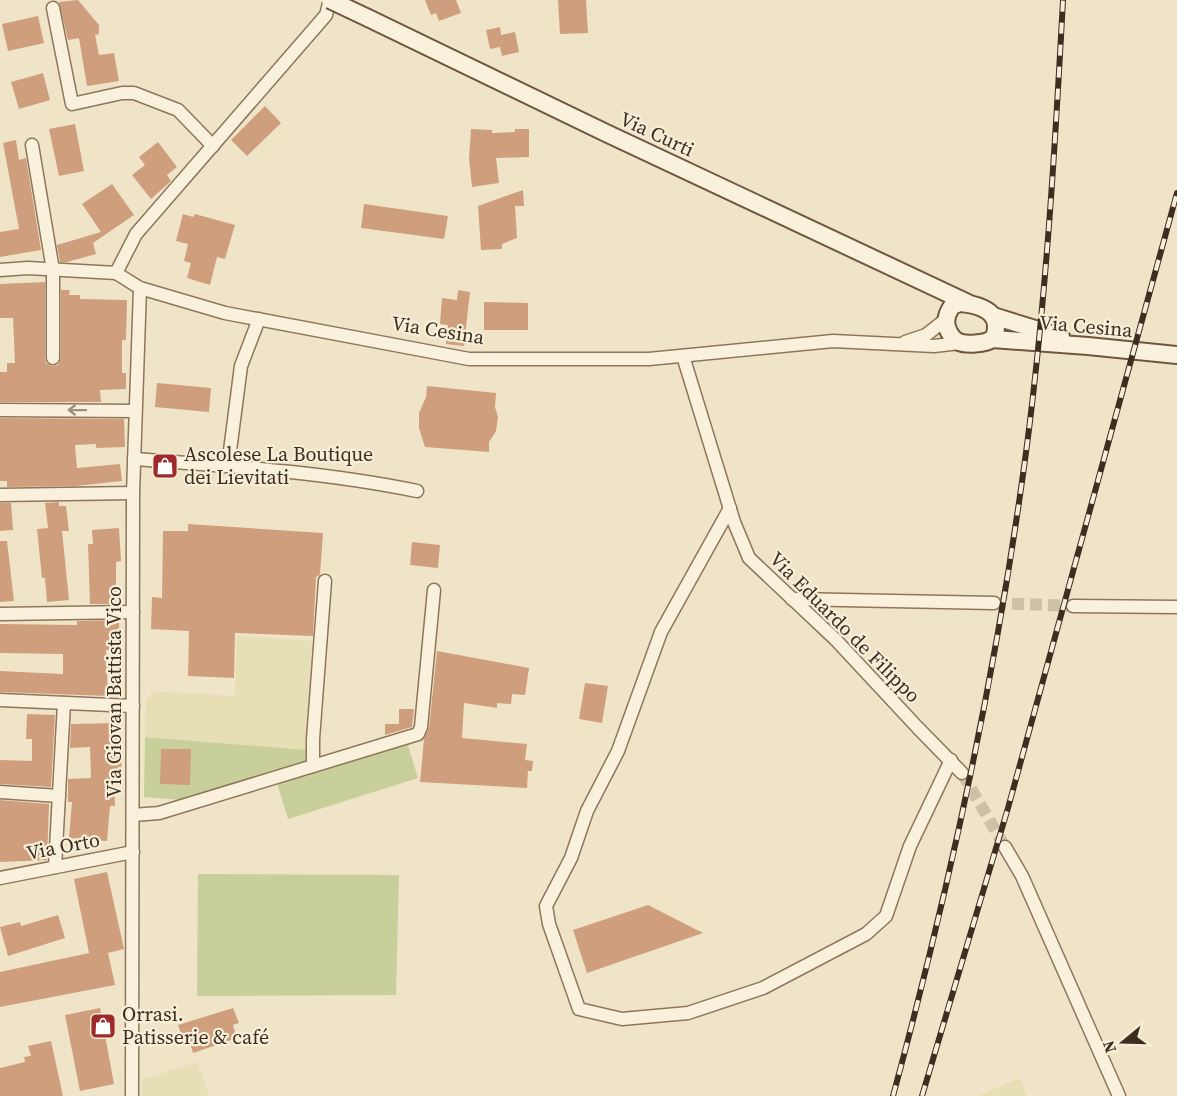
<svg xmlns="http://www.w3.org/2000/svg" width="1177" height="1096" viewBox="0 0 1177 1096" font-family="'Source Serif 4',serif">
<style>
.farmland{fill:#e6deb5}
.green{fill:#c9cf9b}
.building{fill:#cf9f7d}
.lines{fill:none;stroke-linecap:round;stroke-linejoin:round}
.minor-tunnel{stroke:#ccc0a6;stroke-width:12;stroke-dasharray:12 6;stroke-linecap:butt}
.minor-casing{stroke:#8d765c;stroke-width:15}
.secondary-casing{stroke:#6f573f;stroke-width:20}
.minor{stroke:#faf1dc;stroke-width:12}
.secondary{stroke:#faf1dc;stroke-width:16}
.rail-casing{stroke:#3d2e20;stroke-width:6}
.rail{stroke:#f7eed8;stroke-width:4;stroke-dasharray:11;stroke-linecap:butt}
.secondary-bridge-casing{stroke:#6f573f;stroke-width:20;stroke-linecap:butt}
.secondary-bridge{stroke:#faf1dc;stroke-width:16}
.oneway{stroke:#9c907e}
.labels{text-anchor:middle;stroke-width:4.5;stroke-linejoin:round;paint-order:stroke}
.street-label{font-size:20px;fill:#3d2e20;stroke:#f7eed8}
.poi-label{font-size:20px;fill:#3d2e20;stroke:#f7eed8;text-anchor:start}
</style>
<rect width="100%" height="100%" fill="#f0e4c8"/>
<g class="farmland">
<polygon points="237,636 316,641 307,750 145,737 146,699 151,696 151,691 235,696"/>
<polygon points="197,1062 209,1096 142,1096 142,1080"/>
<polygon points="1020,1078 1027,1096 978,1096"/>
</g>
<g class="green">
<polygon points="145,737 307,750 306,765 181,800 144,797"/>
<polygon points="407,742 418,778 288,819 277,783"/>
<polygon points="198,874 399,875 396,995 197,996"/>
</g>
<g class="building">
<polygon points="78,0 99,25 99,34 95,35 99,55 114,53 119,81 87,86 79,38 68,40 59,2"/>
<polygon points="425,0 456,0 461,13 439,21 436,13 431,15"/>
<polygon points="558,0 586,0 588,33 560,34"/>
<polygon points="38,16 44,43 8,51 2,24"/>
<polygon points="500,27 501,35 515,32 519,52 502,56 500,47 490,49 486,30"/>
<polygon points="43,73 50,100 19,109 11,82"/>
<polygon points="265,106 281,123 247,156 231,140"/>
<polygon points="75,124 84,171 59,176 49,129"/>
<polygon points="471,129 492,130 492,133 515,132 515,129 529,129 529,157 496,158 499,183 472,187 469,159"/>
<polygon points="16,140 19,160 26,158 41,250 0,257 0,232 19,229 3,143"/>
<polygon points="158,142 177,167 167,175 171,181 151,199 132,175 145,165 139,157"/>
<polygon points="112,184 134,215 93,243 96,254 67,262 60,262 57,245 101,232 82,204"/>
<polygon points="523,190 524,206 515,206 517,238 502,244 502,249 481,250 478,206"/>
<polygon points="364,204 448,216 444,239 361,228"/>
<polygon points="183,214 193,217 195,214 235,225 225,259 217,257 210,285 187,278 191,263 184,261 188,244 176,241"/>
<polygon points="45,282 45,358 46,363 52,366 58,365 61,358 61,290 70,290 69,295 80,295 80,299 127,300 126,340 122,340 122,373 126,373 126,389 100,390 101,402 0,402 0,372 7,372 7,363 15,363 13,318 0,318 0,284"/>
<polygon points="458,290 470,292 464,346 446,344 448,325 440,324 442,298 457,300"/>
<polygon points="484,302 528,303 528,330 484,330"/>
<polygon points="157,383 211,388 209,412 155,407"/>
<polygon points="427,386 496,393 495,407 498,417 496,431 489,442 489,452 425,447 419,428 419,413 426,397"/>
<polygon points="0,418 124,419 125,447 96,448 96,444 75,445 77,468 120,464 122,481 76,486 7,487 7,481 0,481"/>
<polygon points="59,502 59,506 66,506 69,531 62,531 69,600 47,602 45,578 42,578 37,529 48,528 45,503"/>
<polygon points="0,503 11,503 13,530 0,531"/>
<polygon points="188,524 323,533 320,575 316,577 313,636 235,633 234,678 188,676 189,631 151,629 152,597 162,598 163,531 188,531"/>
<polygon points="119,528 121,561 116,562 116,604 90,604 88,544 93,544 92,530"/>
<polygon points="0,541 7,541 14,601 0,602"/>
<polygon points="412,542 440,545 438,568 410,565"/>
<polygon points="119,620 120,650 106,650 108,696 0,692 0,671 63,674 63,654 0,653 0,624 77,625 77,621"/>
<polygon points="437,651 529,668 525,695 512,694 511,704 497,703 497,708 464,703 462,738 527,744 525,760 533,761 532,771 528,771 527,788 420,782 424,739 429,728"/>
<polygon points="585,683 608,686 602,723 579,719"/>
<polygon points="399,709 414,709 412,727 385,735 385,724 399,724"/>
<polygon points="27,714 55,715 51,787 0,784 0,760 32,761 32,739 26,739"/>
<polygon points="116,723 117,749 121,749 122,781 114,781 115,806 110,806 107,841 69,838 72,802 68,802 68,779 91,778 90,747 70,748 71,724"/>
<polygon points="161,749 191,749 190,785 160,784"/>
<polygon points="0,800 49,804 47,860 0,862"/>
<polygon points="107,872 124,949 108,953 115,985 0,1007 0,972 89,953 74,879"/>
<polygon points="648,905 703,933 587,973 573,930"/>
<polygon points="58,915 65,938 8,956 0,927 20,922 21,926"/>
<polygon points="100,1008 114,1084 80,1091 65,1015"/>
<polygon points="233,1008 239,1023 233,1025 237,1038 193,1053 189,1039 184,1041 178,1025"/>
<polygon points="51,1041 63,1096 0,1096 0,1068 25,1062 24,1057 31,1056 28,1046"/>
</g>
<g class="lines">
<g class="minor-tunnel">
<polyline points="994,603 1073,606"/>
<polyline points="962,773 1005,847"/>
</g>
<defs>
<g id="minor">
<polyline points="53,8 72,104 122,93 134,93 178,110 213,146"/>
<polyline points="32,145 53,270 53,358"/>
<polyline points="0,270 28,268 116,273 140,288 225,313 469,359 649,359 833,341 934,346 960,343"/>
<polyline points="116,273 136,234 326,15 330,0"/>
<polyline points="905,342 926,335 945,320"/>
<polyline points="683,356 734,522 749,558 835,639 918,728 962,773"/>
<polyline points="0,410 135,411"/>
<path d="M134 459C229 466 324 472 417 491"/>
<polyline points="228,466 241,366 259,319"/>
<polyline points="0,495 133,493"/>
<polyline points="730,508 661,632 618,751 587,811 571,858 546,906 549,924 579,1009 622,1019 688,1013 763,988 866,934 886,916 910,846 951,760"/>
<polyline points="792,599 994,603"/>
<polyline points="1073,606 1177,607"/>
<polyline points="0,614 133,612"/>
<polyline points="0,700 133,706"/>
<polyline points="313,766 313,739 325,581"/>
<polyline points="0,792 59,796"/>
<polyline points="133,815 159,813 418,734 421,727 434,590"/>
<polyline points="1005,847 1022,876 1119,1096"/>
<polyline points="55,867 64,703"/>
<polyline points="0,878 133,852"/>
<polyline points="132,1096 133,493 140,288"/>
</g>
<g id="secondary">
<polyline points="368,18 606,133 968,303"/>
<path d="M960 303C974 304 996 309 996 326 996 330 995 336 992 339 985 344 966 345 959 342 955 341 951 336 949 332 944 323 946 315 952 306Z"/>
<polyline points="993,316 1061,337"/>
<polyline points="992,339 1088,346 1177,355"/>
</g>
</defs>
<use href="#minor" class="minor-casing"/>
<use href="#secondary" class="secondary-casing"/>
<use href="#minor" class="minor"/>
<use href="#secondary" class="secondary"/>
<defs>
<g id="rail">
<path d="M893 1096C951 882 998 665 1027 445 1046 298 1055 149 1063 0"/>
<polyline points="922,1096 1008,808 1177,193"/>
</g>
</defs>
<use href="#rail" class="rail-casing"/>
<use href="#rail" class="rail"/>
<defs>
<polyline id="secondary-bridge" points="330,0 368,18"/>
</defs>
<use href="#secondary-bridge" class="secondary-bridge-casing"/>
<use href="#secondary-bridge" class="secondary-bridge"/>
</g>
<defs><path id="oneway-shaft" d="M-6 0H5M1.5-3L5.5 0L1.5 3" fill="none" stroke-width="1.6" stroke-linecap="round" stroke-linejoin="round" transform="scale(1.5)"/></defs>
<use class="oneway" href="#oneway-shaft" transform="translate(77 410) rotate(-179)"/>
<defs>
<symbol id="shop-square" viewBox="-11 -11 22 22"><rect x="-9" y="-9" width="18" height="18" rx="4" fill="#9e2a2b" stroke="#f7eed8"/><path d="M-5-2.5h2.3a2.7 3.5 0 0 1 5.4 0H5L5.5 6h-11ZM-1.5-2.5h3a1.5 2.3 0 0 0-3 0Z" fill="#fff"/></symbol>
</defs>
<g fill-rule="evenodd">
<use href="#shop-square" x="150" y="451" width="30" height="30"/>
<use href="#shop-square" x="88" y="1011" width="30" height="30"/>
</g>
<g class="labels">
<g class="street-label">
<text transform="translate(657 134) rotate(25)" y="7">Via Curti</text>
<text transform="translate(1086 326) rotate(5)" y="7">Via Cesina</text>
<text transform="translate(438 330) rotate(9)" y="7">Via Cesina</text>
<text transform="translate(845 627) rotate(45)" y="7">Via Eduardo de Filippo</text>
<text transform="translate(114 692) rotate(-90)" y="7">Via Giovan Battista Vico</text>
<text transform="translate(63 846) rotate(-11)" y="7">Via Orto</text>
</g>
<g class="poi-label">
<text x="184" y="461">Ascolese La Boutique<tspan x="184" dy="23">dei Lievitati</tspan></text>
<text x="122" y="1021">Orrasi.<tspan x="122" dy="23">Patisserie &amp; café</tspan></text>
</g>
</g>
<g transform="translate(1123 1042) rotate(251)" stroke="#f7eed8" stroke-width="4.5" paint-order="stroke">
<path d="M0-4.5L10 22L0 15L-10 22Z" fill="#3d2e20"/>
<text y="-9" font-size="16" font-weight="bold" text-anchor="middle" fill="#3d2e20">N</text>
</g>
</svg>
